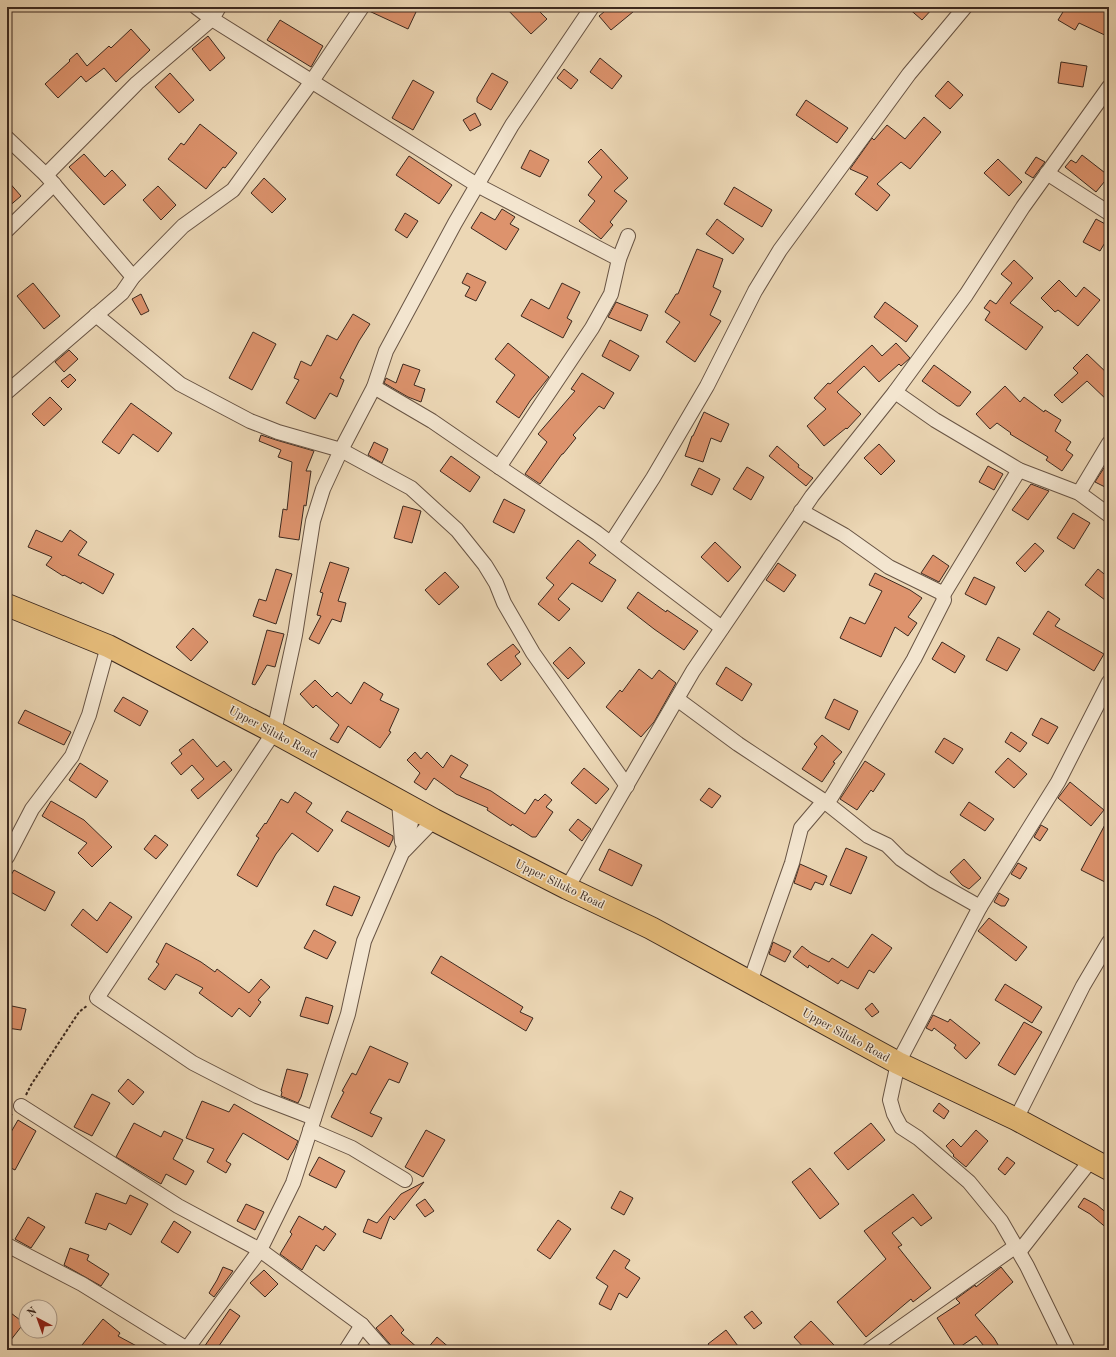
<svg xmlns="http://www.w3.org/2000/svg" width="1116" height="1357" viewBox="0 0 1116 1357" font-family="'Old Standard TT',serif">
<style>
.building{fill:#dd936d;stroke:#3c291f}
.lines{fill:none;stroke-linecap:round;stroke-linejoin:round}
.minor-casing{stroke:#685444;stroke-width:16}
.primary-casing{stroke:#3c291f;stroke-width:24}
.path{stroke:#3c291f;stroke-width:2;stroke-dasharray:3 2;stroke-linecap:butt}
.minor{stroke:#f3e5cf;stroke-width:14}
.primary{stroke:#e6bc7a;stroke-width:22}
.labels{text-anchor:middle;stroke-width:3;stroke-linejoin:round;paint-order:stroke}
.street-label{font-size:12px;fill:#3c291f;stroke:#f3e5cf}
</style>
<rect width="100%" height="100%" fill="#ecd7b5"/>
<filter id="stains"><feTurbulence type="fractalNoise" baseFrequency=".005" numOctaves="4"/><feColorMatrix values="0 0 0 0 .2 0 0 0 0 .09 0 0 0 0 .02 0 0 0 .5 -.17"/></filter>
<radialGradient id="worn" r=".72"><stop offset=".6" stop-color="#630" stop-opacity="0"/><stop offset="1" stop-color="#630" stop-opacity=".3"/></radialGradient>
<g class="building">
<polygon points="370,7 407,7 416,12 408,29 369,11"/>
<polygon points="505,7 535,7 547,19 531,34"/>
<polygon points="610,7 639,7 611,30 599,16"/>
<polygon points="907,7 934,7 922,20"/>
<polygon points="1066,7 1103,7 1109,10 1109,37 1079,23 1075,30 1058,20"/>
<polygon points="280,20 323,46 311,67 267,40"/>
<polygon points="131,29 150,50 116,82 104,68 86,82 81,76 58,98 45,84 70,61 69,60 77,53 87,66 109,46 111,48"/>
<polygon points="208,36 225,58 210,71 192,49"/>
<polygon points="600,58 622,76 612,89 590,72"/>
<polygon points="1061,62 1087,66 1083,87 1058,83"/>
<polygon points="564,69 578,80 571,89 557,78"/>
<polygon points="170,73 194,100 179,113 155,87"/>
<polygon points="492,73 508,82 491,110 477,102 477,98"/>
<polygon points="413,80 434,92 413,130 392,118"/>
<polygon points="948,81 963,95 950,109 935,96"/>
<polygon points="806,100 848,128 837,143 796,115"/>
<polygon points="475,113 481,125 470,131 463,120"/>
<polygon points="924,117 941,132 910,169 901,162 877,184 890,195 877,211 855,194 868,177 850,169 872,138 874,140 887,125 905,139"/>
<polygon points="200,124 237,153 225,168 223,167 206,189 168,159 181,143 184,145"/>
<polygon points="601,149 628,178 614,191 627,201 610,222 613,225 601,239 579,221 595,201 588,195 602,177 588,162"/>
<polygon points="530,150 549,160 540,177 521,168"/>
<polygon points="84,154 105,177 112,170 126,185 104,205 69,167"/>
<polygon points="1082,155 1109,176 1096,192 1065,167 1071,160 1076,163"/>
<polygon points="409,156 452,185 439,204 396,175"/>
<polygon points="1036,157 1045,162 1033,178 1025,173"/>
<polygon points="998,159 1022,182 1009,196 984,173"/>
<polygon points="264,178 286,199 272,213 251,193"/>
<polygon points="7,180 21,196 7,208"/>
<polygon points="158,186 176,205 161,220 143,200"/>
<polygon points="734,187 772,210 762,227 724,204"/>
<polygon points="502,209 515,217 510,224 519,229 506,250 471,228 481,212 495,220"/>
<polygon points="405,213 418,221 407,238 395,230"/>
<polygon points="717,219 744,239 733,254 706,234"/>
<polygon points="1096,219 1109,226 1109,236 1100,251 1083,242"/>
<polygon points="697,249 723,259 713,287 721,291 710,315 721,321 695,362 666,342 680,322 665,312 676,294 678,294"/>
<polygon points="1014,260 1033,278 1010,303 1043,327 1026,350 985,320 990,312 984,308 990,300 996,304 1012,283 1001,274"/>
<polygon points="467,273 486,282 476,301 465,296 470,287 462,283"/>
<polygon points="1059,280 1076,297 1084,287 1100,300 1078,326 1058,310 1055,312 1041,298"/>
<polygon points="33,283 60,316 44,329 17,296"/>
<polygon points="562,283 580,292 567,318 572,321 563,338 521,316 531,299 549,309"/>
<polygon points="141,294 149,311 141,315 132,299"/>
<polygon points="616,302 648,315 641,331 608,317"/>
<polygon points="885,302 918,326 906,342 874,317"/>
<polygon points="353,314 370,324 359,341 340,378 344,380 337,397 330,393 315,419 286,403 299,380 294,378 301,361 311,366 327,335 337,340"/>
<polygon points="253,332 276,344 252,390 229,378"/>
<polygon points="610,340 639,356 630,371 602,356"/>
<polygon points="508,343 549,377 530,401 519,418 496,402 515,375 495,359"/>
<polygon points="896,343 910,358 901,366 899,364 879,382 864,366 837,392 861,414 847,429 846,428 824,446 807,426 826,409 814,398 828,383 830,384 872,345 882,356"/>
<polygon points="69,350 78,359 64,372 55,362"/>
<polygon points="1087,354 1109,375 1109,402 1087,381 1062,403 1054,395 1078,373 1073,368"/>
<polygon points="403,364 420,370 414,385 425,389 421,402 408,397 384,383 386,378 396,383"/>
<polygon points="934,365 971,392 960,406 957,406 922,381"/>
<polygon points="582,373 614,393 604,409 599,406 573,435 576,438 563,454 562,454 540,484 525,474 547,442 538,434 575,391 571,389"/>
<polygon points="70,374 76,380 68,388 61,381"/>
<polygon points="1005,386 1020,402 1024,397 1044,412 1045,410 1061,420 1055,431 1071,442 1066,450 1073,455 1062,471 1046,460 1048,457 1010,434 1011,433 997,423 990,429 976,414"/>
<polygon points="50,397 62,409 44,426 32,414"/>
<polygon points="131,403 172,433 158,452 133,434 119,454 102,442"/>
<polygon points="704,412 729,424 721,442 711,438 703,462 685,456 692,436 693,436"/>
<polygon points="261,435 276,440 314,451 306,471 311,471 306,506 304,505 299,540 279,537 283,509 287,510 292,462 278,457 281,450 259,441"/>
<polygon points="374,442 388,449 382,463 368,455"/>
<polygon points="879,444 895,461 881,475 864,458"/>
<polygon points="777,446 799,465 798,467 813,478 806,486 769,456"/>
<polygon points="451,456 480,477 470,492 440,471"/>
<polygon points="1109,460 1109,489 1095,482"/>
<polygon points="988,466 1003,474 994,490 979,482"/>
<polygon points="747,467 764,477 751,500 733,489"/>
<polygon points="699,468 720,479 712,495 691,485"/>
<polygon points="1031,484 1049,491 1028,520 1012,510"/>
<polygon points="504,499 525,510 514,533 493,522"/>
<polygon points="403,506 421,511 412,543 394,538"/>
<polygon points="1073,513 1090,523 1074,549 1057,538"/>
<polygon points="36,530 62,542 70,530 87,542 78,555 114,574 103,594 82,582 81,584 64,575 63,576 46,565 52,557 28,547"/>
<polygon points="578,540 596,555 589,563 616,580 602,602 572,583 558,599 570,609 559,621 538,604 554,585 546,578"/>
<polygon points="715,542 741,567 728,582 701,557"/>
<polygon points="1035,543 1044,551 1025,572 1016,563"/>
<polygon points="933,555 949,566 939,582 921,573"/>
<polygon points="330,562 349,568 338,601 346,603 341,622 332,619 319,644 309,639 321,616 317,615 323,593 320,592"/>
<polygon points="778,563 796,575 784,592 766,580"/>
<polygon points="276,569 292,574 276,624 253,616 259,599 266,601"/>
<polygon points="1098,569 1109,578 1109,603 1085,585"/>
<polygon points="445,572 459,587 439,605 425,590"/>
<polygon points="875,573 910,590 922,598 908,617 917,623 908,636 895,627 881,657 840,638 850,617 865,624 882,591 869,585"/>
<polygon points="974,577 995,587 986,605 965,594"/>
<polygon points="638,592 666,612 667,610 698,631 684,650 654,629 627,608"/>
<polygon points="1048,611 1060,619 1055,626 1104,654 1094,671 1033,634"/>
<polygon points="193,628 208,642 191,661 176,647"/>
<polygon points="267,630 284,634 275,667 267,665 255,685 252,684"/>
<polygon points="998,637 1020,649 1007,671 986,660"/>
<polygon points="942,642 965,656 955,673 932,659"/>
<polygon points="513,644 520,652 515,656 521,664 501,681 487,664"/>
<polygon points="570,647 585,663 568,679 553,663"/>
<polygon points="726,667 752,684 742,701 716,684"/>
<polygon points="639,669 652,679 659,670 676,683 654,722 641,737 606,707 620,690 622,692"/>
<polygon points="315,680 332,697 337,692 351,704 364,682 383,694 380,700 399,709 389,731 391,732 380,748 348,726 338,743 330,739 339,725 316,705 313,708 300,694"/>
<polygon points="123,697 148,711 140,726 114,711"/>
<polygon points="834,699 858,711 849,730 825,718"/>
<polygon points="25,710 71,732 64,745 18,723"/>
<polygon points="1041,718 1058,727 1048,744 1032,735"/>
<polygon points="1011,732 1027,743 1020,752 1005,742"/>
<polygon points="822,735 842,752 833,762 835,763 822,782 802,769 817,747 814,744"/>
<polygon points="944,738 963,749 953,764 935,752"/>
<polygon points="193,739 217,767 224,761 232,770 198,799 191,790 204,779 192,765 181,775 171,763 182,754 179,750"/>
<polygon points="415,752 421,759 427,752 443,768 451,755 468,765 460,777 491,791 525,814 535,799 538,801 545,794 552,800 546,807 553,812 536,837 532,837 512,824 511,826 487,810 488,808 456,794 434,778 426,790 414,782 420,773 407,760"/>
<polygon points="1008,758 1027,774 1014,788 995,772"/>
<polygon points="865,761 885,774 873,792 871,790 857,810 840,799"/>
<polygon points="80,763 108,781 96,798 69,780"/>
<polygon points="584,768 609,789 596,804 571,783"/>
<polygon points="1070,782 1104,810 1091,826 1058,798"/>
<polygon points="709,788 721,796 712,808 700,800"/>
<polygon points="295,792 312,803 306,812 333,830 318,852 292,833 276,854 257,887 237,875 259,838 256,836 265,823 266,824 281,799 288,803"/>
<polygon points="51,801 84,820 112,847 92,867 78,853 87,843 42,816"/>
<polygon points="969,802 994,819 985,831 960,815"/>
<polygon points="347,811 393,836 393,839 389,847 341,821"/>
<polygon points="1109,817 1109,884 1081,870"/>
<polygon points="578,819 591,829 582,841 569,830"/>
<polygon points="1041,825 1048,829 1040,841 1034,837"/>
<polygon points="155,835 168,845 156,859 144,849"/>
<polygon points="846,848 867,857 851,894 830,885"/>
<polygon points="609,849 642,865 632,886 599,870"/>
<polygon points="964,859 981,878 969,889 962,885 950,872"/>
<polygon points="1018,863 1027,868 1020,879 1011,874"/>
<polygon points="800,864 827,876 823,885 815,882 811,890 794,883"/>
<polygon points="14,870 55,892 45,911 7,890 7,882"/>
<polygon points="334,886 360,897 352,916 326,905"/>
<polygon points="999,893 1009,899 1005,906 1001,906 994,902"/>
<polygon points="110,902 132,917 107,953 71,925 83,909 97,921"/>
<polygon points="989,918 1027,947 1016,961 978,931"/>
<polygon points="314,930 336,942 327,959 304,948"/>
<polygon points="872,934 892,948 874,973 869,970 858,989 841,980 838,984 809,965 808,968 793,957 802,946 811,953 829,962 832,958 848,968"/>
<polygon points="773,942 791,951 785,962 769,954"/>
<polygon points="166,943 201,962 215,972 217,969 249,993 261,979 270,987 258,1000 261,1002 250,1017 239,1008 232,1017 199,993 203,988 176,974 165,990 148,979 159,964 156,962"/>
<polygon points="441,956 523,1007 520,1012 533,1018 526,1031 431,973"/>
<polygon points="1005,984 1042,1007 1032,1023 995,1000"/>
<polygon points="306,997 333,1006 328,1024 300,1016"/>
<polygon points="872,1003 879,1012 872,1017 865,1009"/>
<polygon points="7,1005 26,1009 21,1030 7,1028"/>
<polygon points="933,1015 948,1022 950,1019 980,1043 966,1059 954,1048 956,1045 934,1028 932,1031 926,1028"/>
<polygon points="1024,1022 1042,1032 1015,1075 998,1065"/>
<polygon points="370,1046 408,1063 399,1083 389,1079 370,1113 382,1118 372,1137 331,1117 344,1092 342,1091 352,1073 356,1075"/>
<polygon points="287,1069 308,1074 301,1097 298,1103 281,1096 282,1092 281,1091"/>
<polygon points="128,1079 144,1092 133,1105 118,1091"/>
<polygon points="92,1094 110,1103 92,1136 74,1127"/>
<polygon points="202,1101 229,1112 234,1104 298,1141 295,1148 288,1160 243,1133 226,1161 231,1164 226,1173 207,1162 214,1149 186,1138"/>
<polygon points="939,1103 949,1111 944,1119 933,1111"/>
<polygon points="18,1120 36,1131 15,1170 7,1166 7,1139"/>
<polygon points="134,1123 161,1137 164,1131 183,1140 173,1159 194,1171 186,1185 166,1174 161,1184 116,1157"/>
<polygon points="871,1123 885,1140 848,1170 834,1153"/>
<polygon points="426,1130 445,1140 423,1177 405,1167"/>
<polygon points="976,1130 988,1141 966,1167 953,1156 954,1155 946,1146 953,1139 961,1147"/>
<polygon points="319,1157 345,1171 336,1188 309,1175"/>
<polygon points="1007,1157 1015,1163 1005,1175 998,1169"/>
<polygon points="810,1168 839,1204 820,1219 792,1182"/>
<polygon points="424,1182 394,1220 390,1216 381,1239 363,1232 368,1219 377,1223 401,1194"/>
<polygon points="620,1191 633,1198 624,1215 611,1208"/>
<polygon points="96,1193 126,1204 130,1195 148,1204 131,1235 109,1223 106,1230 85,1223"/>
<polygon points="913,1194 932,1218 921,1226 913,1217 892,1233 902,1245 898,1247 931,1288 913,1302 911,1299 866,1337 837,1302 886,1259 864,1231"/>
<polygon points="1084,1198 1097,1205 1109,1215 1109,1230 1090,1214 1078,1207"/>
<polygon points="425,1199 434,1211 425,1217 416,1205"/>
<polygon points="246,1204 264,1212 255,1230 237,1221"/>
<polygon points="299,1216 323,1230 325,1226 336,1234 324,1251 316,1245 302,1270 280,1254 292,1234 290,1232"/>
<polygon points="28,1217 45,1227 31,1248 15,1239"/>
<polygon points="558,1220 571,1229 550,1259 537,1250"/>
<polygon points="174,1221 191,1232 178,1253 161,1242"/>
<polygon points="70,1248 89,1255 87,1260 109,1274 101,1286 64,1265"/>
<polygon points="614,1250 630,1260 625,1268 640,1278 627,1298 619,1293 611,1310 599,1304 608,1286 596,1278"/>
<polygon points="223,1267 233,1271 214,1297 209,1293 217,1280"/>
<polygon points="1001,1267 1013,1282 975,1315 994,1338 1001,1350 987,1350 976,1336 957,1349 937,1318 960,1303 956,1299 975,1285 976,1287"/>
<polygon points="264,1270 278,1284 265,1297 250,1283"/>
<polygon points="230,1309 240,1316 216,1350 202,1350"/>
<polygon points="7,1310 24,1323 7,1345"/>
<polygon points="752,1311 762,1323 754,1329 744,1317"/>
<polygon points="391,1315 404,1330 401,1333 420,1350 395,1350 376,1328"/>
<polygon points="103,1319 120,1333 118,1336 144,1350 78,1350"/>
<polygon points="811,1321 834,1345 829,1350 806,1350 794,1337"/>
<polygon points="726,1330 738,1346 733,1350 712,1350 708,1344"/>
<polygon points="437,1337 452,1350 426,1350"/>
</g>
<g class="lines">
<defs>
<g id="minor">
<polyline points="196,7 212,19 477,185 619,259"/>
<polyline points="7,138 46,175 133,277"/>
<polyline points="1047,173 1109,213"/>
<polyline points="46,175 137,83 212,19 219,7"/>
<polyline points="7,230 54,184"/>
<polyline points="96,315 180,384 250,421 263,426 278,432 341,450 411,488 457,530 485,565 496,583 504,603 533,653 627,786"/>
<polyline points="374,387 432,421 499,467 597,533 722,628"/>
<polyline points="7,392 122,293 133,277 183,226 233,190 312,81 362,7"/>
<polyline points="895,392 935,420 999,458 1019,470 1079,493 1109,515"/>
<polyline points="499,467 592,328 611,294 619,259 628,236"/>
<polyline points="1079,493 1109,443"/>
<polyline points="611,543 653,478 707,386 755,291 780,250 909,74 965,7"/>
<polyline points="943,595 1019,470"/>
<polyline points="677,699 738,744 824,801 829,800 832,796 914,659 944,600 943,595 940,592 889,567 844,535 801,511"/>
<polyline points="399,801 402,842"/>
<polyline points="404,851 434,820"/>
<polyline points="7,857 32,809 72,756 89,715 108,646"/>
<polyline points="567,888 693,671 812,496 895,392 966,295 1023,207 1109,87"/>
<polyline points="750,982 792,863 801,828 824,801 868,836 887,845 901,859 934,881 980,907"/>
<polyline points="21,1106 178,1206 260,1250 362,1325 384,1350"/>
<polyline points="314,1118 257,1096 193,1063 97,998 274,732 295,635 313,521 323,489 341,450 374,387 386,351 455,223 512,125 592,7"/>
<polyline points="1016,1119 1083,986 1109,942"/>
<polyline points="310,1130 352,1148 405,1180"/>
<polyline points="7,1245 82,1284 187,1349"/>
<polyline points="1019,1252 1091,1160"/>
<polyline points="186,1350 260,1250 293,1183 348,1014 364,941 402,853 415,809"/>
<polyline points="346,1350 362,1325"/>
<polyline points="869,1350 1016,1246"/>
<polyline points="1068,1350 1027,1266 1001,1221 969,1182 918,1138 901,1127 894,1114 890,1100 898,1063 980,907 1058,782 1109,682"/>
</g>
<polyline id="primary" points="7,605 108,646 274,732 434,820 567,888 651,928 898,1063 1016,1119 1109,1169"/>
</defs>
<use href="#minor" class="minor-casing"/>
<use href="#primary" class="primary-casing"/>
<g class="path">
<polyline points="26,1095 31,1085 79,1012 88,1005"/>
<polyline points="7,1119 12,1114"/>
</g>
<use href="#minor" class="minor"/>
<use href="#primary" class="primary"/>
</g>
<g class="labels">
<g class="street-label">
<text transform="translate(273 732) rotate(28)" y="4">Upper Siluko Road</text>
<text transform="translate(560 884) rotate(26)" y="4">Upper Siluko Road</text>
<text transform="translate(846 1035) rotate(29)" y="4">Upper Siluko Road</text>
</g>
</g>
<rect width="1116" height="1357" fill="none" stroke="#ecd7b5" stroke-width="24"/>
<rect x="8" y="8" width="1100" height="1341" fill="none" stroke="#3c291f" stroke-width="2"/>
<rect x="12" y="12" width="1092" height="1333" fill="none" stroke="#3c291f"/>
<g transform="translate(38 1319) rotate(319)"><circle r="19" fill="#f3e5cf" stroke="#aa9a89"/>
<path d="M0-3L7 15L0 10L-7 15Z" fill="#8f2418"/>
<text y="-6" font-size="11" font-weight="bold" text-anchor="middle" fill="#3c291f">N</text>
</g>
<rect width="100%" height="100%" filter="url(#stains)"/>
<rect width="100%" height="100%" fill="url(#worn)"/>
</svg>
